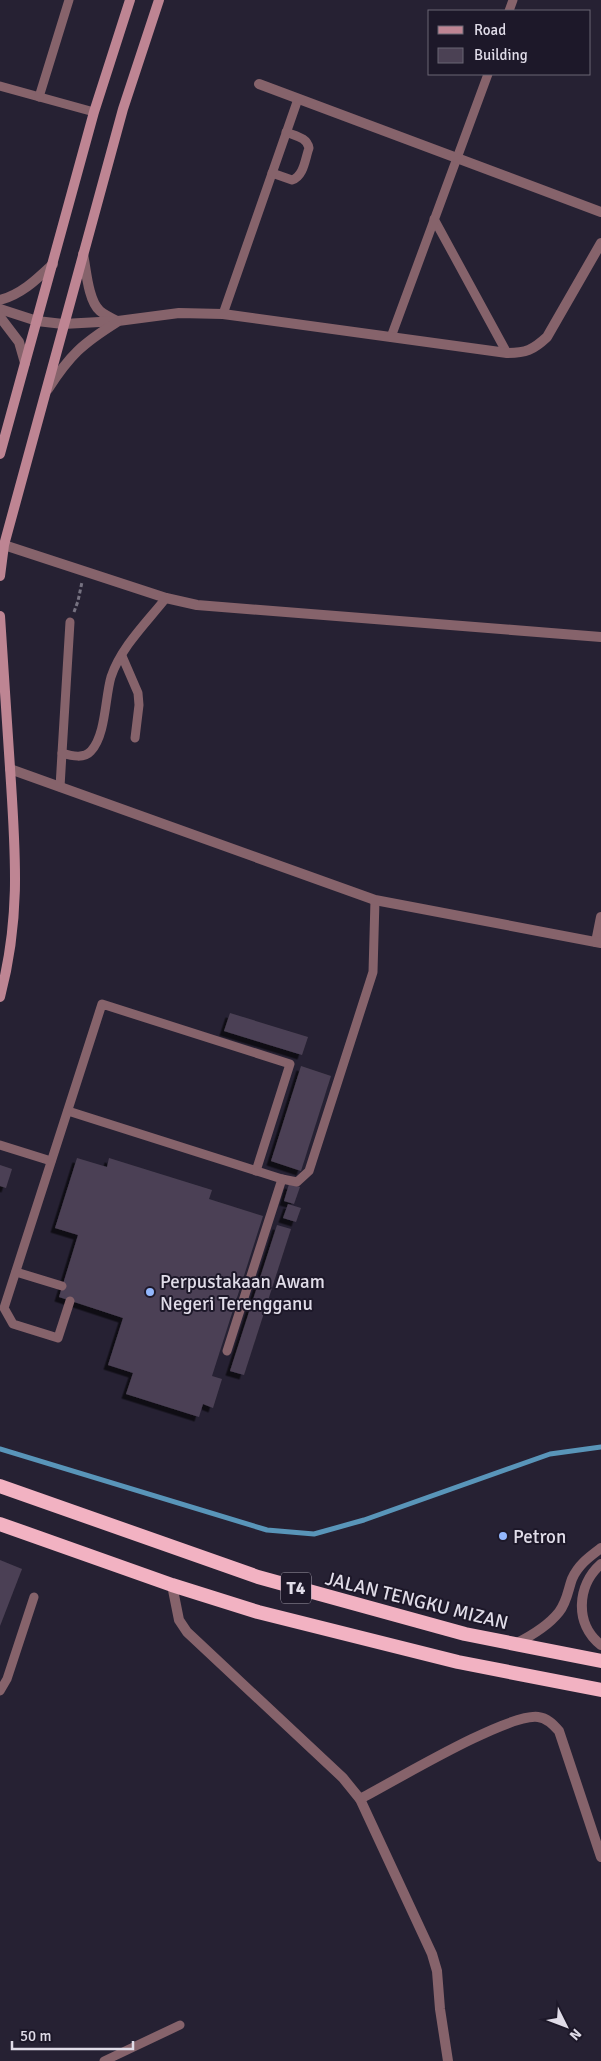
<svg xmlns="http://www.w3.org/2000/svg" width="601" height="2061" viewBox="0 0 601 2061" font-family="Signika,sans-serif">
<style>
.lines{fill:none;stroke-linecap:round;stroke-linejoin:round}
.stream{stroke:#5995b9;stroke-width:5}
.building{fill:#4b4154;filter:url(#shadow)}
.path{stroke:#767281;stroke-width:3;stroke-dasharray:4 2.5;stroke-linecap:butt}
.service{stroke:#86636b;stroke-width:9}
.minor{stroke:#86636b;stroke-width:10}
.tertiary{stroke:#86636b;stroke-width:10}
.secondary{stroke:#be8593;stroke-width:10}
.trunk{stroke:#f2b2c2;stroke-width:14}
.poi-dot{fill:#93b7fd;stroke:#1d1829;stroke-width:2}
.labels{text-anchor:middle;stroke-width:4;stroke-linejoin:round;paint-order:stroke}
.shield{fill:#1d1829;stroke:#a6a1af;stroke-width:1}
.shield-label{font-size:18px;font-weight:bold;fill:#e0dce8}
.poi-label{font-size:19px;fill:#e0dce8;stroke:#1d1829;text-anchor:start}
.street-label{font-size:19px;fill:#e0dce8;stroke:#1d1829}
</style>
<defs>
<filter id="shadow"><feDropShadow dx="-4.5" dy="4.5" stdDeviation="0" flood-color="#0009"/></filter>
</defs>
<rect width="100%" height="100%" fill="#262133"/>
<g class="lines">
<polyline class="stream" points="0,1449 267,1530 314,1534 364,1520 550,1454 601,1447"/>
</g>
<g class="building">
<polygon points="230,1013 308,1037 302,1055 224,1031"/>
<polygon points="301,1066 331,1076 301,1171 271,1161"/>
<polygon points="77,1158 107,1167 109,1158 212,1190 209,1199 263,1216 212,1376 222,1379 213,1408 203,1404 199,1417 126,1394 133,1373 108,1365 123,1318 59,1297 78,1235 55,1228"/>
<polygon points="0,1165 12,1169 6,1188 0,1186"/>
<polygon points="289,1184 300,1187 294,1204 284,1201"/>
<polygon points="288,1204 301,1208 296,1222 283,1218"/>
<polygon points="277,1225 291,1229 244,1375 230,1371"/>
<polygon points="0,1560 22,1569 0,1626"/>
</g>
<g class="lines">
<polyline class="path" points="74,612 78,601 82,582"/>
<g class="service">
<polyline points="509,11 513,0"/>
<polyline points="0,86 94,112"/>
<polyline points="39,97 69,0"/>
<path d="M272 173 292 180C304 176 305 159 309 148 307 137 295 136 286 132"/>
<polyline points="434,219 507,353"/>
<polyline points="223,314 298,99"/>
<polyline points="391,337 488,74"/>
<path d="M70 622 62 753C72 756 84 759 91 751 106 735 105 697 111 677 121 647 147 622 166 598"/>
<polyline points="122,656 138,693 139,705 135,738"/>
<polyline points="60,787 62,753"/>
<polyline points="68,1111 282,1179 227,1351"/>
<polyline points="0,1145 51,1161"/>
<polyline points="282,1179 297,1182 309,1171 373,972 375,900"/>
<polyline points="16,1272 62,1286"/>
<polyline points="70,1301 58,1338 13,1324 4,1308 102,1004 290,1064 256,1171"/>
<polyline points="0,1691 7,1679 34,1597"/>
<polyline points="104,2061 180,2025"/>
</g>
<g class="minor">
<polyline points="259,84 601,212"/>
<path d="M83 254C86 268 88 301 100 311 105 315 111 318 117 321"/>
<path d="M0 300C22 294 37 279 53 264"/>
<path d="M0 309 37 321 63 324 118 321 179 313 223 314 507 353C526 353 533 350 547 337L601 243"/>
<polyline points="0,317 19,342 25,363"/>
<path d="M48 389C70 355 82 344 117 322"/>
<polyline points="4,545 166,598 197,605 601,637"/>
<polyline points="596,942 601,917"/>
<polyline points="172,1585 179,1620 187,1632 343,1778 360,1799 432,1954 437,1971 440,2009 448,2061"/>
<path d="M360 1799C393 1782 507 1713 538 1717 547 1718 553 1724 559 1731L601 1857"/>
</g>
<g class="tertiary">
<polyline points="10,769 375,900 601,943"/>
<path d="M601 1564C577 1585 574 1624 601 1645"/>
<path d="M515 1644C531 1636 548 1626 559 1612 567 1602 568 1590 572 1579 578 1565 589 1557 601 1548"/>
</g>
<g class="secondary">
<polyline points="0,454 94,112 130,0"/>
<polyline points="0,576 4,545 123,109 159,0"/>
<path d="M0 616C4 672 7 727 11 783 16 860 20 921 0 997"/>
</g>
<g class="trunk">
<polyline points="0,1486 258,1577 465,1634 601,1661"/>
<polyline points="0,1524 172,1585 258,1612 458,1662 601,1690"/>
</g>
</g>
<g class="poi-dot">
<circle cx="150" cy="1292" r="5"/>
<circle cx="503" cy="1536" r="5"/>
</g>
<g class="labels">
<rect class="shield" x="281" y="1572.5" width="30" height="31" rx="4"/>
<g class="shield-label">
<text x="296" y="1594">T4</text>
</g>
<g class="poi-label">
<text x="160" y="1288">Perpustakaan Awam<tspan x="160" dy="22">Negeri Terengganu</tspan></text>
<text x="513" y="1543">Petron</text>
</g>
<g class="street-label">
<text transform="translate(417 1600) rotate(14)" y="7">JALAN TENGKU MIZAN</text>
</g>
</g>
<rect x="428" y="10" width="162" height="65" fill="#1d1829" stroke="#6b6675"/>
<rect x="438" y="26" width="25" height="8" fill="#be8593" stroke="#6b6675"/>
<text x="474" y="35" font-size="15" fill="#e0dce8">Road</text>
<rect x="438" y="48" width="25" height="15" fill="#4b4154" stroke="#6b6675"/>
<text x="474" y="60" font-size="15" fill="#e0dce8">Building</text>
<g transform="translate(566 2026) rotate(132)" stroke="#1d1829" stroke-width="4" paint-order="stroke">
<path d="M0-4L9 19L0 12L-9 19Z" fill="#e0dce8"/>
<text y="-8" font-size="14" font-weight="bold" text-anchor="middle" fill="#e0dce8">N</text>
</g>
<path d="M12 2041v8h121v-8" fill="none" stroke="#e0dce8" stroke-width="2.5"/>
<text x="20" y="2041" font-size="15" fill="#e0dce8" stroke="#1d1829" stroke-width="4" paint-order="stroke">50 m</text>
</svg>
